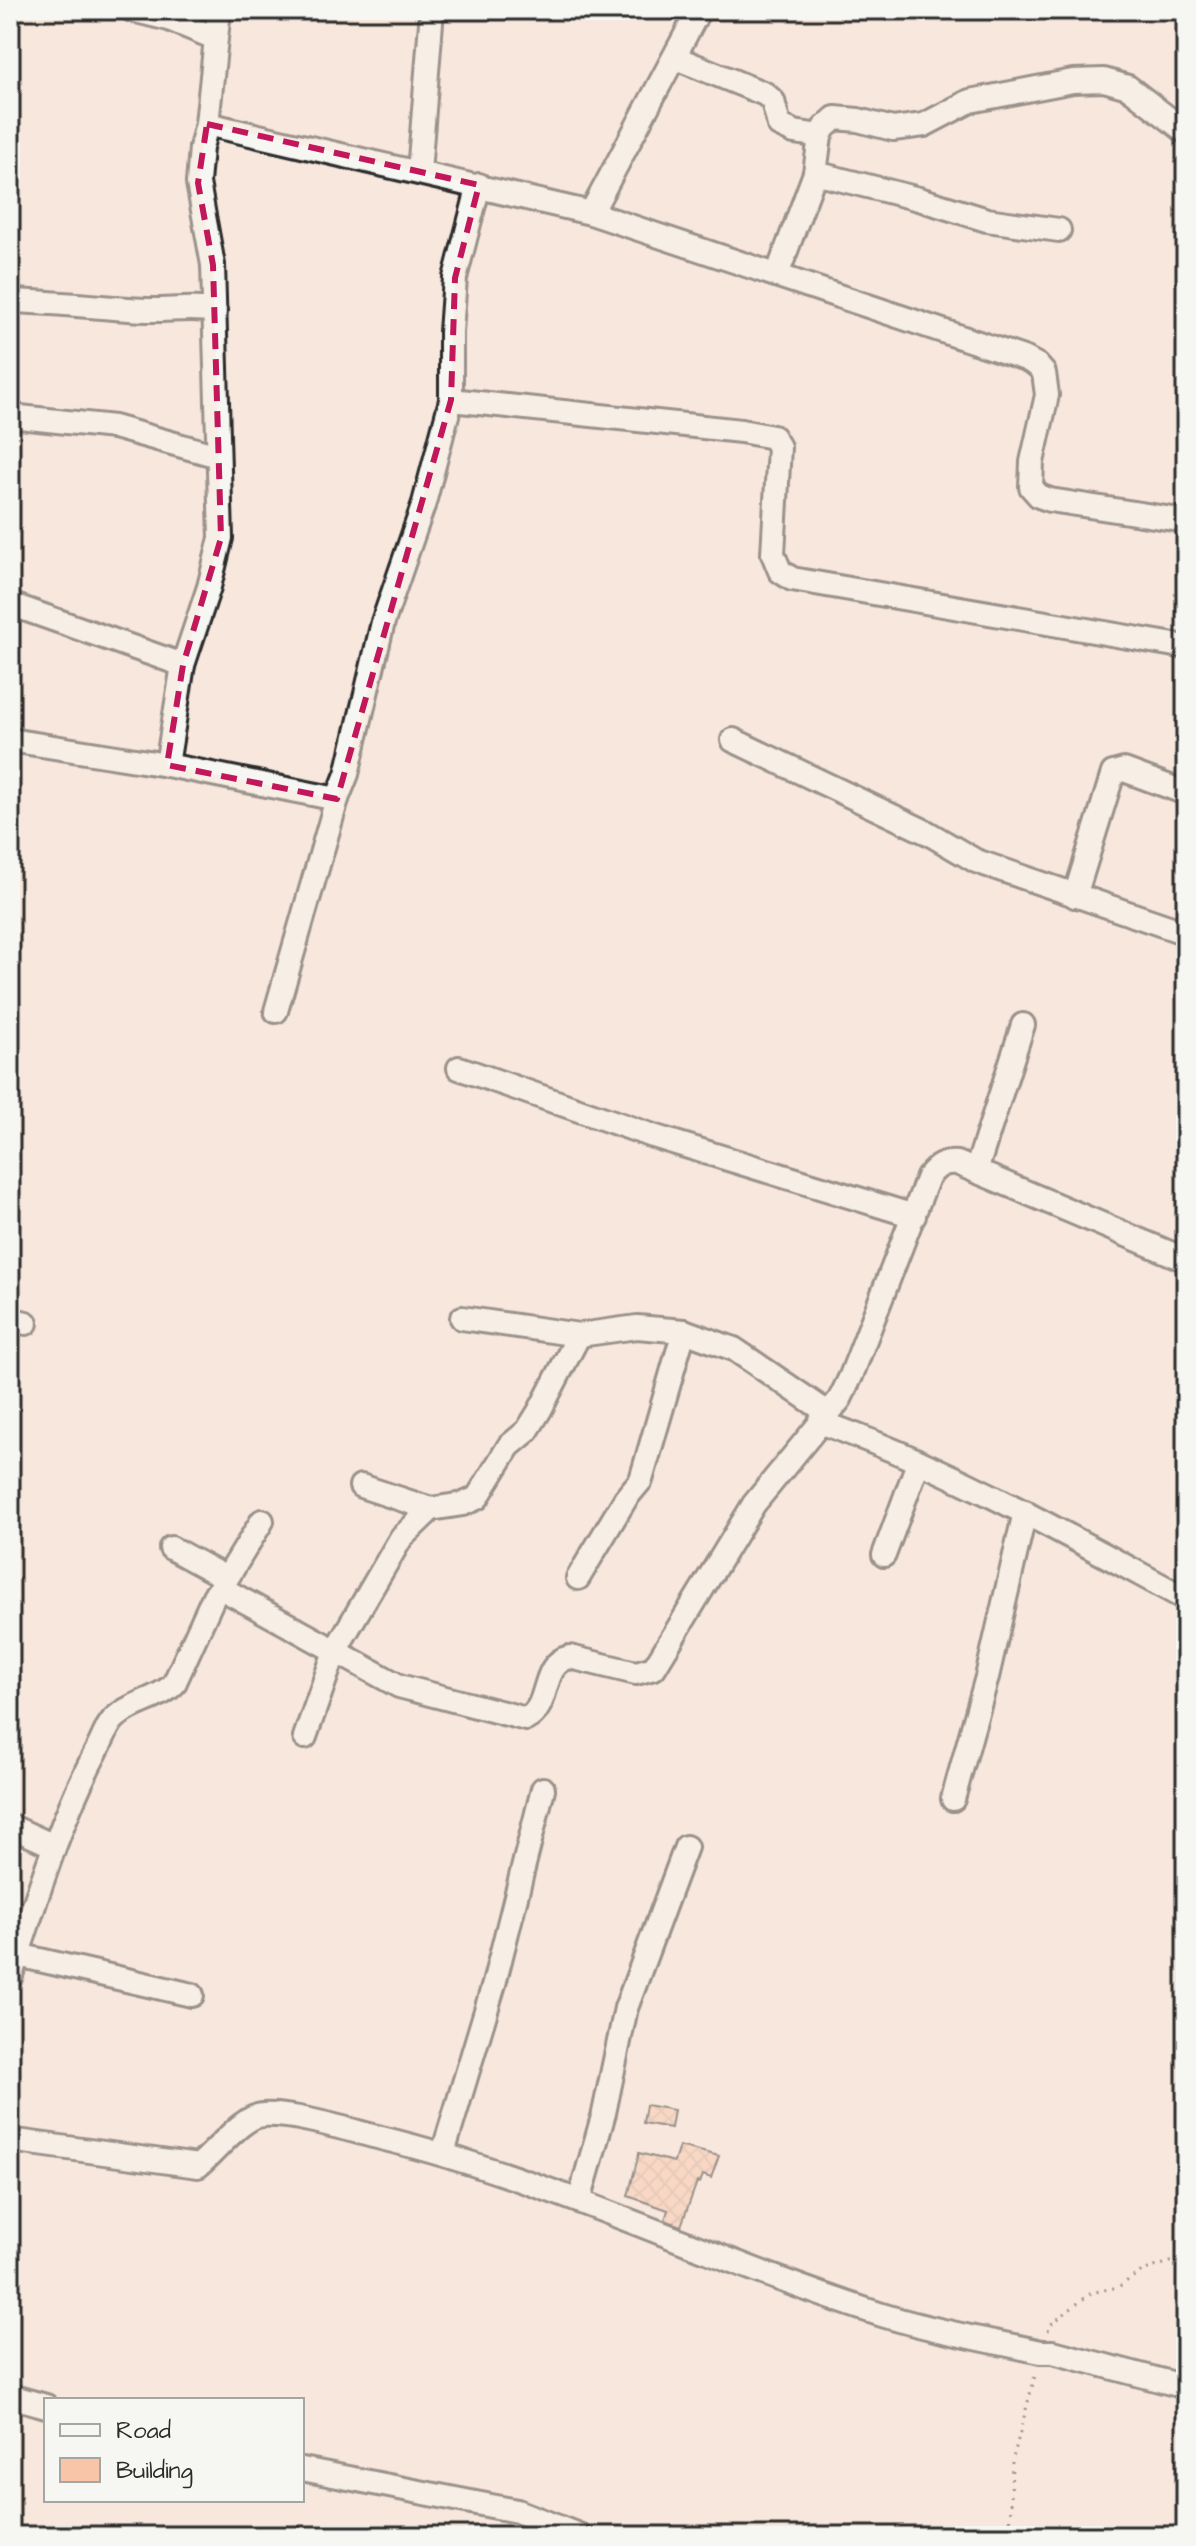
<svg xmlns="http://www.w3.org/2000/svg" width="1196" height="2546" viewBox="0 0 1196 2546" font-family="'Architects Daughter',sans-serif">
<style>
.building{fill:url(#building-cross-hatch);stroke:#2b2b2b;stroke-width:2}
.lines{fill:none;stroke-linecap:round;stroke-linejoin:round}
.street-casing{stroke:#2b2b2b;stroke-width:28}
.path{stroke:#2b2b2b;stroke-width:3;stroke-dasharray:2 6;stroke-linecap:butt}
.street{stroke:#f6f6f2;stroke-width:22}
.marked{fill:none;stroke:#c2185b;stroke-width:6;stroke-dasharray:16 10;stroke-linejoin:round}
</style>
<defs>
<pattern id="building-cross-hatch" width="8" height="8" patternUnits="userSpaceOnUse" patternTransform="scale(2)"><rect width="8" height="8" fill="#f8c5a8"/><path d="M0 0l8 8M0 8l8-8" fill="none" stroke="#d5a991"/></pattern>
</defs>
<rect width="100%" height="100%" fill="#f7e7dc"/>
<filter id="ink" filterUnits="userSpaceOnUse"><feTurbulence type="fractalNoise" baseFrequency=".0125" numOctaves="2"/><feDisplacementMap in="SourceGraphic" scale="16" xChannelSelector="R" yChannelSelector="G"/><feConvolveMatrix kernelMatrix="1 2 1 2 8 2 1 2 1" color-interpolation-filters="sRGB"/></filter>
<g filter="url(#ink)">
<g class="building">
<polygon points="646,2105 674,2110 671,2128 643,2123"/>
<polygon points="679,2146 719,2156 711,2178 703,2175 700,2183 697,2182 681,2226 665,2220 668,2210 628,2196 639,2153 674,2162"/>
</g>
<g class="lines">
<defs>
<g id="street">
<polyline points="132,10 169,19 215,38"/>
<polyline points="676,58 765,94 773,101 779,125 794,132 820,136"/>
<polyline points="207,124 219,10"/>
<polyline points="419,172 432,10"/>
<polyline points="815,173 919,199 987,220 1059,230"/>
<polyline points="591,213 699,10"/>
<polyline points="777,275 815,173 820,136 824,128 835,118 858,120 893,129 924,125 970,101 1073,81 1104,80 1128,87 1186,132"/>
<path d="M10 301C56 302 101 308 147 310 168 311 194 306 215 311"/>
<polyline points="451,400 741,431 773,437 779,447 773,554 780,571 792,579 1186,647"/>
<polyline points="10,416 114,427 218,456"/>
<polyline points="10,604 183,665"/>
<polyline points="10,740 167,765 337,799 347,774 383,622 424,503 451,400 451,332 455,278 479,185"/>
<polyline points="733,740 928,833 976,861 1186,933"/>
<polyline points="167,765 183,665 209,587 221,538 213,265 198,183 201,148 207,124 591,213 1026,359 1037,365 1044,373 1047,395 1032,462 1031,487 1039,496 1050,500 1186,521"/>
<polyline points="1075,896 1113,773 1124,770 1186,793"/>
<polyline points="276,1011 337,799"/>
<polyline points="459,1068 653,1136 914,1216"/>
<polyline points="976,1171 1023,1025"/>
<polyline points="462,1318 579,1335 637,1327 684,1331 734,1349 828,1413"/>
<polyline points="10,1319 26,1323"/>
<path d="M820 1422C948 1467 1067 1535 1186 1599"/>
<polyline points="361,1486 431,1509"/>
<polyline points="171,1548 226,1578"/>
<polyline points="884,1555 918,1463"/>
<polyline points="578,1578 626,1498 641,1480 684,1331"/>
<polyline points="221,1588 262,1521"/>
<polyline points="305,1737 335,1651 401,1538 431,1509 463,1504 477,1498 509,1446 527,1431 540,1410 579,1335"/>
<polyline points="953,1799 987,1677 1025,1512"/>
<polyline points="10,1826 54,1846"/>
<polyline points="18,1955 192,1995"/>
<path d="M10 1978C36 1900 59 1821 98 1748 103 1739 108 1723 116 1717 133 1702 158 1700 174 1684L214 1596 221 1588 399 1686 526 1719C552 1706 539 1664 570 1657L636 1673 654 1668 754 1504 840 1399 851 1376 928 1177C937 1166 943 1162 957 1163L1186 1260"/>
<path d="M10 2140 198 2166C216 2152 242 2116 263 2115 294 2113 349 2130 381 2138 554 2180 713 2261 882 2315 933 2331 988 2340 1041 2352H1053L1186 2387"/>
<polyline points="443,2153 494,1984 543,1789"/>
<polyline points="579,2201 604,2113 626,2008 686,1847"/>
<polyline points="10,2396 46,2406"/>
<polyline points="302,2469 517,2511 581,2536"/>
</g>
</defs>
<use href="#street" class="street-casing"/>
<g class="path">
<polyline points="1048,2331 1050,2325 1091,2293 1118,2287 1142,2271 1170,2262 1186,2263"/>
<polyline points="1010,2536 1012,2462 1036,2372"/>
</g>
<use href="#street" class="street"/>
</g>
</g>
<path d="M0 0H1196V2546H0ZM207 124 479 185 455 278 451 400 337 799 167 765 183 665 221 538 213 265 198 183Z" fill="#f7e7dc" fill-opacity=".55" fill-rule="evenodd"/>
<path class="marked" d="M207 124 479 185 455 278 451 400 337 799 167 765 183 665 221 538 213 265 198 183Z"/>
<rect width="1196" height="2546" fill="none" stroke="#f6f6f2" stroke-width="40"/>
<rect x="20" y="20" width="1156" height="2506" fill="none" stroke="#2b2b2b" stroke-width="3" filter="url(#ink)"/>
<rect x="44" y="2398" width="260" height="104" fill="#f6f6f2" stroke="#a5a5a2" stroke-width="2"/>
<rect x="60" y="2424" width="40" height="12" fill="#f6f6f2" stroke="#a5a5a2" stroke-width="2"/>
<text x="116" y="2438" font-size="24" fill="#2b2b2b">Road</text>
<rect x="60" y="2458" width="40" height="24" fill="#f8c5a8" stroke="#a5a5a2" stroke-width="2"/>
<text x="116" y="2478" font-size="24" fill="#2b2b2b">Building</text>
</svg>
